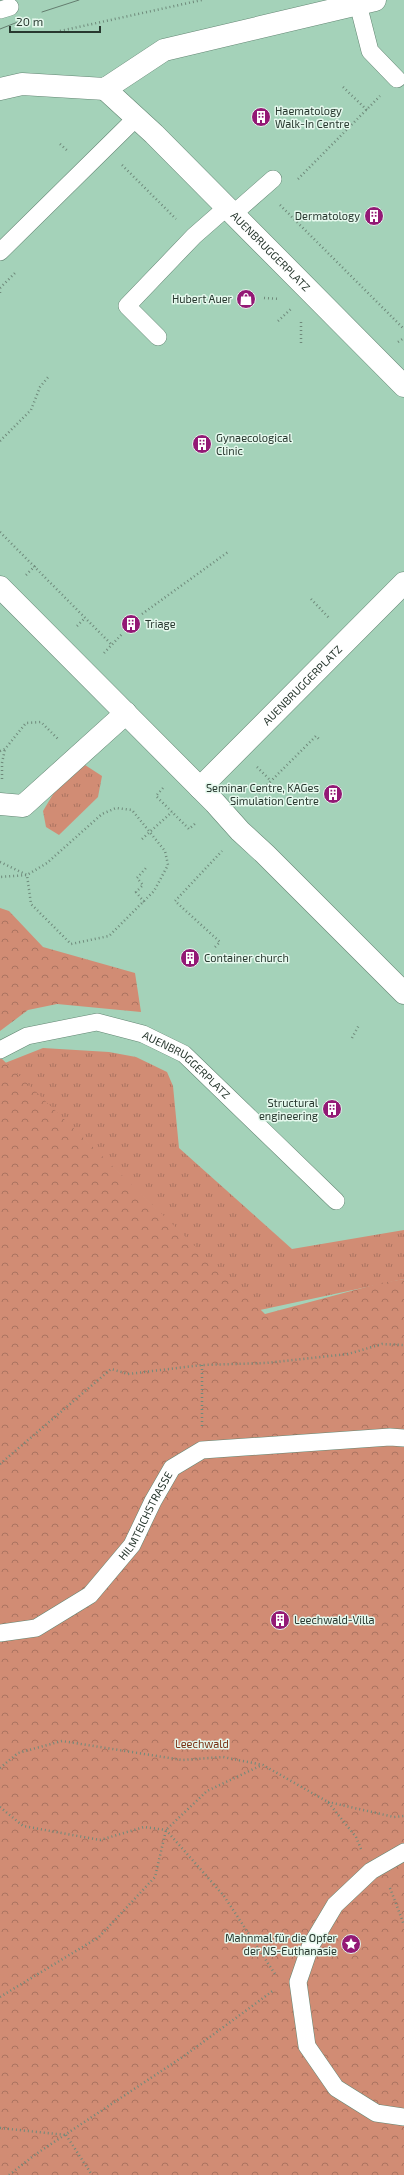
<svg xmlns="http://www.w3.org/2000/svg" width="404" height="2175" viewBox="0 0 404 2175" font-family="'Exo 2',sans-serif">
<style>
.built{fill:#a4d2b9}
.grass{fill:url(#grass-tufts)}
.forest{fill:url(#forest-crowns)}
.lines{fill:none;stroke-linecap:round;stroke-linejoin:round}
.service-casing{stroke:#638673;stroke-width:18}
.minor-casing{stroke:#638673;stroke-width:23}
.path{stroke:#6f8a7b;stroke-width:2.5;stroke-dasharray:1 3;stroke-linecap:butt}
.service{stroke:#fff;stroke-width:17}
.minor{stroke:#fff;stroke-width:22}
.tram{stroke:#647d6f;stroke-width:1}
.labels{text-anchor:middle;stroke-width:3;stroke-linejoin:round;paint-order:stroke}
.poi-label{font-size:11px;fill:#28382f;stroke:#e5f8ed;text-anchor:start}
.street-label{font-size:11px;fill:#28382f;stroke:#e5f8ed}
.park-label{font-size:11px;fill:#772f12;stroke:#e5f8ed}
</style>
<defs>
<pattern id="grass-tufts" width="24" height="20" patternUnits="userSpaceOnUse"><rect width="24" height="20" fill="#d18c74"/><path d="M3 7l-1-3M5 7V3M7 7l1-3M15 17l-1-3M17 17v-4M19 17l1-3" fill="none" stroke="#aa7360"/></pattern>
<pattern id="forest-crowns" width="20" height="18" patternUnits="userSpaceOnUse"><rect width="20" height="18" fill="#d18c74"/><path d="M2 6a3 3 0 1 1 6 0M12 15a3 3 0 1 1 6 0" fill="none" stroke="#aa7360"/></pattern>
</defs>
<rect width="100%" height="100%" fill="#b6ddc7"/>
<polygon class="built" points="0,0 404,0 404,1307 0,1443"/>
<g class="grass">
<polygon points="85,765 102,776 98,797 59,835 46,827 43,811 61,781"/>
<polygon points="43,1048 109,1052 136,1057 167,1072 173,1086 179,1148 292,1249 404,1230 404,1279 260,1310 5,1063"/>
</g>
<g class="forest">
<polygon points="0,908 9,911 43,947 135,973 141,1012 57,1004 28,1010 0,1031"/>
<polygon points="0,1057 265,1314 381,1283 404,1279 404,2175 0,2175"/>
</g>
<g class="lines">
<defs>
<g id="service">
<polyline points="358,4 370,51 397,79"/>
<polyline points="0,10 10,7"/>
<polyline points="232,215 273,179"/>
<polyline points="0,252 136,118"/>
<polyline points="158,337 127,306 194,236 226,208"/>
<path id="s1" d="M0 1050 27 1036 97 1022 143 1034 184 1054 336 1201"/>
<path id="s2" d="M0 1633 36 1628 90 1595 132 1545 153 1501 172 1468 202 1450 390 1437 404 1438"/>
<polyline points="404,1852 371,1871 335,1905 310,1947 298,1982 307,2046 336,2088 376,2113 404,2117"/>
</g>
<g id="minor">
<polyline points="0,89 22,84 105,89 164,50 375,0"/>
<path id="s3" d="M105 89 154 134 404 386"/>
<polyline points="0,587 215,803 240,831 265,854 404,993"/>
<path id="s4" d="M200 788 404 583"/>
<polyline points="0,804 23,806 126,713"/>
</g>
</defs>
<use href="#service" class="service-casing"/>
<use href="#minor" class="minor-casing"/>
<g class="path">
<polyline points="60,31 202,0"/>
<polyline points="343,87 367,110"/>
<polyline points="60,144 69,152"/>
<polyline points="122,165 176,219"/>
<polyline points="298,179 380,96"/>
<polyline points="280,205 404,329"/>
<polyline points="0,288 15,273"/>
<polyline points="0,292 0,293"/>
<polyline points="264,298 279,299"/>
<polyline points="278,321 291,309"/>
<polyline points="398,342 404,338"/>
<polyline points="301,343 301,321"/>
<polyline points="0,441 31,410 40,387 49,376"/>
<polyline points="0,532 112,645"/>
<polyline points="26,575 36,565"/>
<polyline points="311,599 330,619"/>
<polyline points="142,614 228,552"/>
<polyline points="77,626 85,618"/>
<polyline points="104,653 123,633"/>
<polyline points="0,751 5,749 26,723 41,722 58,739"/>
<polyline points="257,767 271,781"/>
<polyline points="2,779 2,763 5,749"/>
<polyline points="163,788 156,796 189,829 197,822"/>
<polyline points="250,802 316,736 320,740"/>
<polyline points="142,839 172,812"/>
<polyline points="0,862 27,875 47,863 102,814 116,808 132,810 165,851 168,865 154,891 109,936 71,944 31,904 27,875 0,877"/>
<polyline points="144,902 136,892 143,885 137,878 146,868"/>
<polyline points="215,947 220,942 175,901 222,851"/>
<polyline points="352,1038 359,1025"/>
<polyline points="202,1426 202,1365"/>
<polyline points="0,1464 111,1369 128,1374 202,1365 266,1363 348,1354 382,1344 404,1345"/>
<polyline points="0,1768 18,1753 62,1741 182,1760 223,1757 263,1765 328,1802 356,1837 361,1849"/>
<polyline points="328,1802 394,1817 404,1816"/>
<polyline points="0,1807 23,1826 100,1840 144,1827 166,1830 224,1896 275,1974"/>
<polyline points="390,1888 404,1925"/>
<polyline points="0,1997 99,1937 155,1877 166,1830 207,1791 262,1765"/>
<polyline points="0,2128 66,2135"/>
<polyline points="66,2135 92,2175"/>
<polyline points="9,2175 36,2154 184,2056 274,1990"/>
</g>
<use href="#service" class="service"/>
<use href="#minor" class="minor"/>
<g class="tram">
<polyline points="42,12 79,0"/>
<polyline points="0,29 23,20"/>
</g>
</g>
<defs>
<symbol id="building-disc" viewBox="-11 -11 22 22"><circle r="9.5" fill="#931975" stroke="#e5f8ed"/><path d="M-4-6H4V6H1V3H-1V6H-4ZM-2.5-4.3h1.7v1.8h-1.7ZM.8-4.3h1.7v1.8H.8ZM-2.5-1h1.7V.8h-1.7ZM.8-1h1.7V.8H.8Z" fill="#fff"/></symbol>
<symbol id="shop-disc" viewBox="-11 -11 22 22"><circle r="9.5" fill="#931975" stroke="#e5f8ed"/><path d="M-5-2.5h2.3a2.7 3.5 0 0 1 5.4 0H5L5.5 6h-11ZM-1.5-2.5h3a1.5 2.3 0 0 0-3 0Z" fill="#fff"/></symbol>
<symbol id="sight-disc" viewBox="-11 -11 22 22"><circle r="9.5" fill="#931975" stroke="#e5f8ed"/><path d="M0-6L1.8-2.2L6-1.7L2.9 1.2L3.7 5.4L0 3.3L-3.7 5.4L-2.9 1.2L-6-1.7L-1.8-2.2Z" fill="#fff"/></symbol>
</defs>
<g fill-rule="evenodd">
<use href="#building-disc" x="250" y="106" width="22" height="22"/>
<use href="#building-disc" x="363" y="205" width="22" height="22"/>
<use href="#shop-disc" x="235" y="288" width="22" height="22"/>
<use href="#building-disc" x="191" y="433" width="22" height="22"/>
<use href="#building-disc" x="120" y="613" width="22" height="22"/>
<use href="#building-disc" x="322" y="783" width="22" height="22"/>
<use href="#building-disc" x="179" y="947" width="22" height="22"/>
<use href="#building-disc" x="321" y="1098" width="22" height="22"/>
<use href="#building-disc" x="269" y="1609" width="22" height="22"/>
<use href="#sight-disc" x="340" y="1933" width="22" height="22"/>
</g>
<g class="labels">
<g class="poi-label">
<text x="275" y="115">Haematology<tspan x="275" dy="13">Walk-In Centre</tspan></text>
<text x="360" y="220" text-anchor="end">Dermatology</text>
<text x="232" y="303" text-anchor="end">Hubert Auer</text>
<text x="216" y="442">Gynaecological<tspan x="216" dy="13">Clinic</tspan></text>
<text x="145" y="628">Triage</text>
<text x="319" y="792" text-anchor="end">Seminar Centre, KAGes<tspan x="319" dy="13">Simulation Centre</tspan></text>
<text x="204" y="962">Container church</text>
<text x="318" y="1107" text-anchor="end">Structural<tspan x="318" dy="13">engineering</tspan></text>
<text x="294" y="1624">Leechwald-Villa</text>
<text x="337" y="1942" text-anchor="end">Mahnmal für die Opfer<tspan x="337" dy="13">der NS-Euthanasie</tspan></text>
</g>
<g class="street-label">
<text dy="4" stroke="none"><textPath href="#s3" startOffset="232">AUENBRUGGERPLATZ</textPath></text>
<text dy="4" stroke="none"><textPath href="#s4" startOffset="145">AUENBRUGGERPLATZ</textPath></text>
<text dy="4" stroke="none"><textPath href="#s1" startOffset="203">AUENBRUGGERPLATZ</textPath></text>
<text dy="4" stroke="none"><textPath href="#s2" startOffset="197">HILMTEICHSTRASSE</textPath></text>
</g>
<g class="park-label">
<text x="202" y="1748">Leechwald</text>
</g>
</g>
<path d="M10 26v6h90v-6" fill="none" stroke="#28382f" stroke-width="2"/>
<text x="16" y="26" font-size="12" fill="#28382f" stroke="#e5f8ed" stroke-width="3" paint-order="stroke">20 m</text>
</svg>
